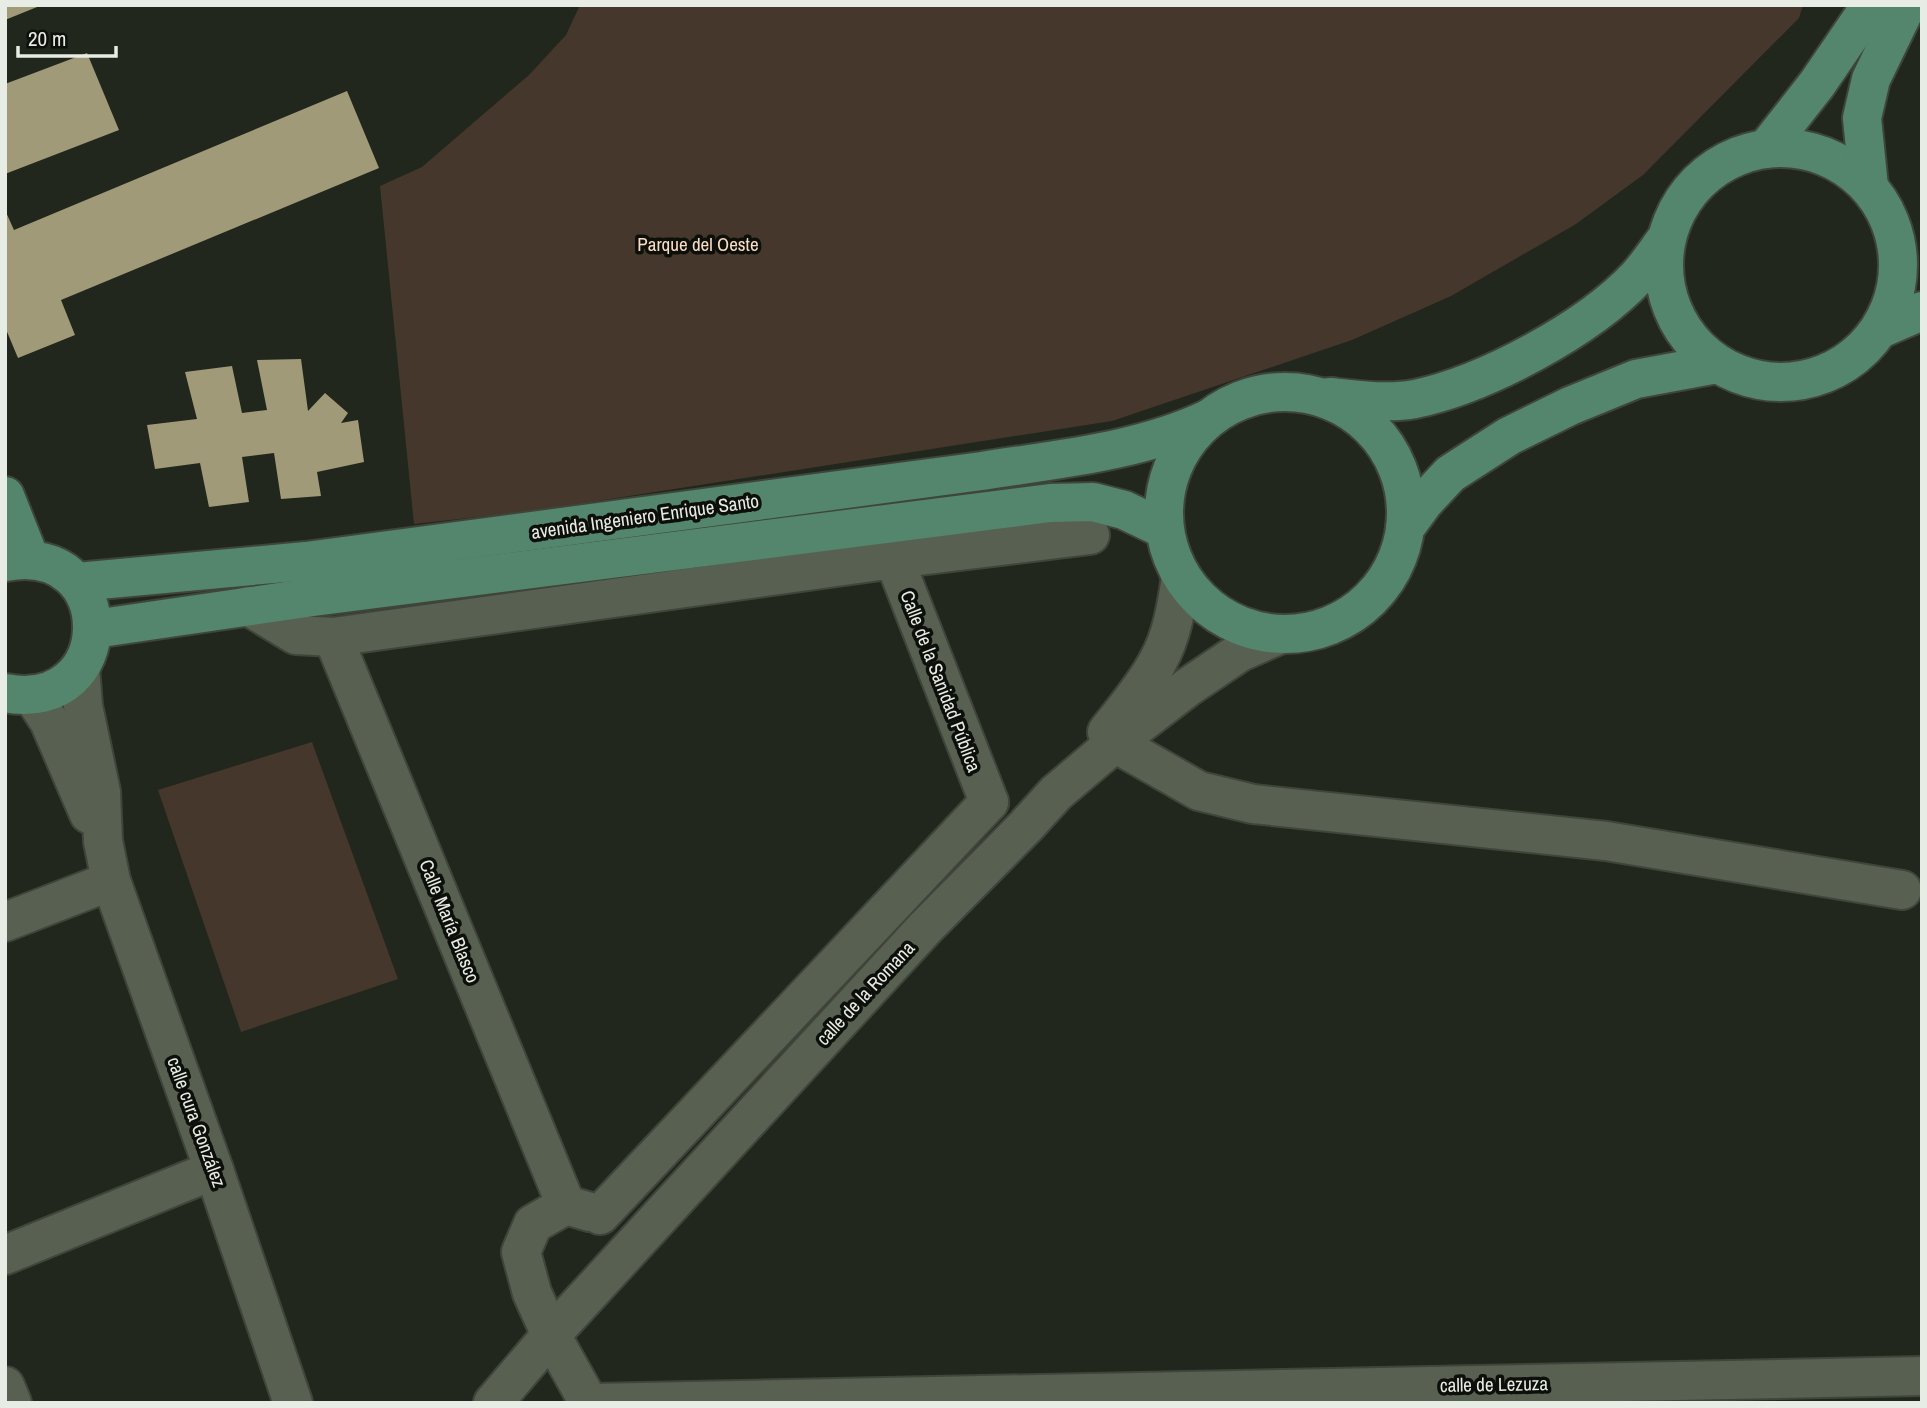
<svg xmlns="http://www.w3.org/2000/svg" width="1927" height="1408" viewBox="0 0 1927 1408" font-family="'Archivo Narrow',sans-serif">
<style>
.green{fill:#45372b}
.building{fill:#a19a79}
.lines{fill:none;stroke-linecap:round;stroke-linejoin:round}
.minor-casing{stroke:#3f453b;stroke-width:42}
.major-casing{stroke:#3f453b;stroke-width:42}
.minor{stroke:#586052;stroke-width:38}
.major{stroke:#53866d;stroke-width:38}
.labels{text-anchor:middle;stroke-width:7;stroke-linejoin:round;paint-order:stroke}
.park-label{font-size:19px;fill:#f9dcc3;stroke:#0c0f0a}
.street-label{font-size:19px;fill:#e7ece4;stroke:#0c0f0a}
</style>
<rect width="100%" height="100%" fill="#21271c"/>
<g class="green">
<polygon points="580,5 1803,5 1799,18 1643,175 1576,224 1451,296 1352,340 1112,421 533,511 414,524 380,186 422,167 529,75 566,35"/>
<polygon points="312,742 398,979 241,1032 158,790"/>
</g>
<g class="building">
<polygon points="5,5 42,5 5,20"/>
<polygon points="87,53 119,130 5,174 5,84"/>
<polygon points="347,91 379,168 61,300 75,335 18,358 5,327 5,210 14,230"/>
<polygon points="301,359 308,411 325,393 348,413 341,423 358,420 364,462 317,472 321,496 281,499 274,453 242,457 249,502 209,507 200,463 155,469 147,425 197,419 185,372 232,366 242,413 267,410 257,360"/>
</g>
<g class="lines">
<defs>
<g id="minor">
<polyline points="894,559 989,802"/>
<polyline points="248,606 296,635 333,637 894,559 1090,535"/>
<polyline points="333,637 566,1205"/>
<polyline points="80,668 83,706 101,792 103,841 111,881 214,1170 293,1403"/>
<polyline points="32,695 49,721 89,814"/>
<path d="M1107 732C1125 709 1145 686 1158 661 1172 636 1177 605 1181 577"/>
<polyline points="1115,743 1199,791 1253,804 1606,841 1902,890"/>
<polyline points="5,922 111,881"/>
<polyline points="600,1215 989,802"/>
<polyline points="5,1255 214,1170"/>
<polyline points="5,1386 12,1403"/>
<polyline points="493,1403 551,1335 925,928 1026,826 1056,793 1115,743 1188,687 1240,652 1281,634"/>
<polyline points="589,1403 551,1335 532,1293 521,1252 533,1224 566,1205 590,1212"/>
<polyline points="592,1403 1922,1376"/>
</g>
<g id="major">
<circle cx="1781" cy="265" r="117"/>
<polyline points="1766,149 1817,84 1871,5"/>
<polyline points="1869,187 1862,118 1871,79 1907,5"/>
<polyline points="1880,329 1922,311"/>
<circle cx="1285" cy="513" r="121"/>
<path d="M1330 397C1358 400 1388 404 1415 399 1486 384 1588 329 1637 277 1648 265 1657 251 1666 239"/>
<polyline points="5,496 30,559"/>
<polyline points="1405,528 1424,502 1450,474 1509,436 1570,406 1636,379 1717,364"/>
<path d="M5 562C122 540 120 715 5 693"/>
<path d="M77 582 306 561 982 471C1057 459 1138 452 1208 419"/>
<polyline points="94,629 313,597 1050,503 1093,502 1124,510 1164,529"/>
</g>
</defs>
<use href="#minor" class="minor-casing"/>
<use href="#major" class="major-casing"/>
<use href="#minor" class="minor"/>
<use href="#major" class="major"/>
</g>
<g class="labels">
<g class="park-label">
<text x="698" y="251">Parque del Oeste</text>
</g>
<g class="street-label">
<text transform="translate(645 516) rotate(-8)" y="7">avenida Ingeniero Enrique Santo</text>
<text transform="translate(941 681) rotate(69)" y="7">Calle de la Sanidad Pública</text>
<text transform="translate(450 921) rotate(68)" y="7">Calle María Blasco</text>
<text transform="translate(865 993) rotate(-47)" y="7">calle de la Romana</text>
<text transform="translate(197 1122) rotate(70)" y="7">calle cura González</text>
<text transform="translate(1494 1384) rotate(-1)" y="7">calle de Lezuza</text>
</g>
</g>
<rect width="1927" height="1408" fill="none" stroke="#e7ece4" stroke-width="14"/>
<path d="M18 46v10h98v-10" fill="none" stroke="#e7ece4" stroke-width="3.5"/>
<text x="28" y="46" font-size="21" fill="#e7ece4" stroke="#0c0f0a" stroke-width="5" paint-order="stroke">20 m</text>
</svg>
